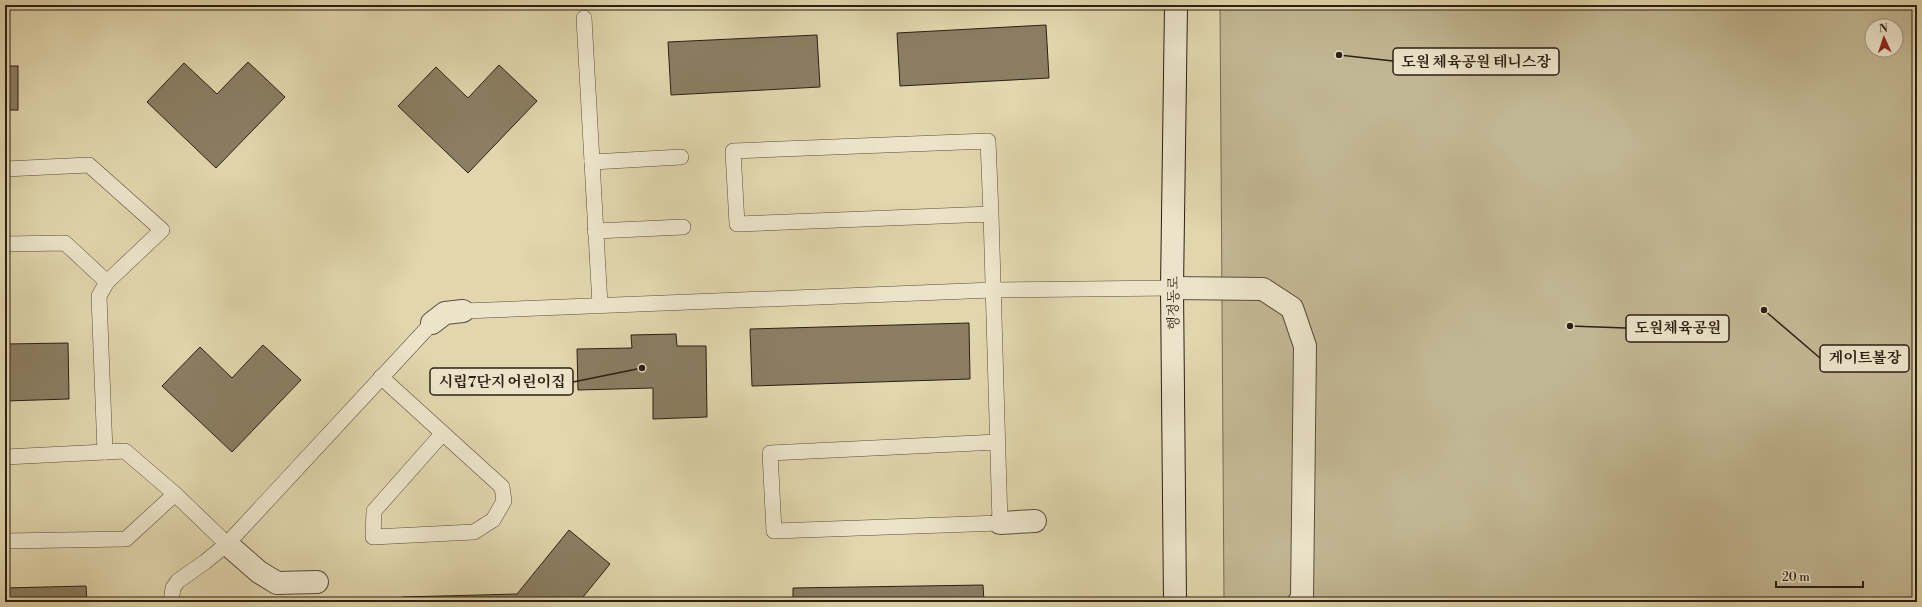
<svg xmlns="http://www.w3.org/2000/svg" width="1922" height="607" viewBox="0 0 1922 607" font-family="'Libre Bodoni','Noto Serif KR',serif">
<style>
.green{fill:#c2b793;stroke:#786b53;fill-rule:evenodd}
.building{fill:#8b7e63;stroke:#2d1f13}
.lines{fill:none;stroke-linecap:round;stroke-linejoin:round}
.lane-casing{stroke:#5a4d3a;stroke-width:16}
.street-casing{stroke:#5a4d3a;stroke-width:24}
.secondary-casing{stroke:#2d1f13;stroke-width:24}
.lane{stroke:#ece4ca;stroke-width:15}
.street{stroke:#ece4ca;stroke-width:22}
.secondary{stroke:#ece4ca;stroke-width:22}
.labels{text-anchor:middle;stroke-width:3.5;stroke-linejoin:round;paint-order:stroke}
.street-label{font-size:14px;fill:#2d1f13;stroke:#ece4ca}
.leader{fill:none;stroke:#2d1f13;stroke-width:1.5}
.callout-dot{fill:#2d1f13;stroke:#ece4ca;stroke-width:1.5}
.callout{fill:#ece4ca;stroke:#2d1f13;stroke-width:1.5}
.callout-label{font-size:15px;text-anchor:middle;font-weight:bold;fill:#2d1f13}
</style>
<rect width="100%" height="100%" fill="#e1d6ad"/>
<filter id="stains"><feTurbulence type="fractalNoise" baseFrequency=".005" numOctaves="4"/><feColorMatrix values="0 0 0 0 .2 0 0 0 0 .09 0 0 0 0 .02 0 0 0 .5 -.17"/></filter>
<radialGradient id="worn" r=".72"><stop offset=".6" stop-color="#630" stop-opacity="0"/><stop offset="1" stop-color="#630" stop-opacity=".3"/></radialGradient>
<path class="green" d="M1220 5H1917V602H1224ZM1872 26H1896V50H1872Z"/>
<g class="building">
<polygon points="1046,25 1049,78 900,86 897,33"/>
<polygon points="817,35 820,87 671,95 668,42"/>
<polygon points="248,62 285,97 216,168 147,102 184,63 217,94"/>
<polygon points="499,65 537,101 468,173 398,106 436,67 468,98"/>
<rect x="5" y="66" width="13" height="44"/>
<polygon points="969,323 970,379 752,386 750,329"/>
<polygon points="676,334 677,346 706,346 707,417 653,419 653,388 578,390 577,349 632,348 631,335"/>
<polygon points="68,343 69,399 5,401 5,344"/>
<polygon points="263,345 301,380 232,452 162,386 200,347 232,378"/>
<polygon points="569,530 610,564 579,602 402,602 402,597 517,594"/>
<polygon points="983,585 984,602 793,602 793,588"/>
<polygon points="86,586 87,602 5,602 5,588"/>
<polygon points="255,599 256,602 213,602 213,601"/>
</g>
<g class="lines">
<defs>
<g id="lane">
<polyline points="584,18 600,305"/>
<polyline points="592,162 681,157"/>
<polyline points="5,169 89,165 162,230 107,282 99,296 105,452"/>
<polyline points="991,214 988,141 733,151 737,224 991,214 1000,523 774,531 770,453 998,442"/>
<polyline points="595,231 683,227"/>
<polyline points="5,244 65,243 107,282"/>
<polyline points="463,311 993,290 1172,288"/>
<polyline points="381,377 502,487 504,501 493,520 474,532 373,537 374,511 443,433"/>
<polyline points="5,457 125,451 175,494"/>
<polyline points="5,541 126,539 175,494 227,544"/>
<polyline points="171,602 173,588 178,581 205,562 227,544 432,323"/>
</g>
<g id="street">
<polyline points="1172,288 1263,289 1292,308 1305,346 1302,599 1299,602"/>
<polyline points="432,323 445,313 463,311"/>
<polyline points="1000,523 1035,521"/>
<polyline points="227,544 259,572 277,583 317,582"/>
</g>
<polyline id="secondary" points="1175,602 1172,288 1176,5"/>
</defs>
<use href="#lane" class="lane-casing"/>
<use href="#street" class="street-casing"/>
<use href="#secondary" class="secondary-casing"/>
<use href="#lane" class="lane"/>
<use href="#street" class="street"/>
<use href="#secondary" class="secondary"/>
</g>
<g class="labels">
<g class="street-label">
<text transform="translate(1173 303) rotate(-90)" y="5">행정동로</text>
</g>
</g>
<path class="leader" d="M1339 55L1393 61M1570 326L1626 328M1764 310L1820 358M642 368L573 382"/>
<g class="callout-dot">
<circle cx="1339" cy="55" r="4"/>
<circle cx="1570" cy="326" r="4"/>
<circle cx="1764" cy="310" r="4"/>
<circle cx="642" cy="368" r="4"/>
</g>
<g class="callout">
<rect x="1393" y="48" width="166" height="27" rx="4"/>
<rect x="1626" y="315" width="103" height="27" rx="4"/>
<rect x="1820" y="345" width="89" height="27" rx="4"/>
<rect x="430" y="368" width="143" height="27" rx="4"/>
</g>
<g class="callout-label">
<text x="1476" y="67">도원 체육공원 테니스장</text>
<text x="1678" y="333">도원체육공원</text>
<text x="1865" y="363">게이트볼장</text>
<text x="502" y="387">시립7단지 어린이집</text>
</g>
<rect width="1922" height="607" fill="none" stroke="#e1d6ad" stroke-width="20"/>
<rect x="6" y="6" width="1910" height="595" fill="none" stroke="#2d1f13" stroke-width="2"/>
<rect x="10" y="10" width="1902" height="587" fill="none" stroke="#2d1f13"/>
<g transform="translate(1884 38) rotate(357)"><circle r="19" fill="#ece4ca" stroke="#a09581"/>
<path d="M0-3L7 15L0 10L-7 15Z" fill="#8f2418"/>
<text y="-6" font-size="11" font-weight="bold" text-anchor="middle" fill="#2d1f13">N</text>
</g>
<path d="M1776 581v6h87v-6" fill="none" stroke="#2d1f13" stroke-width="2"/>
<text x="1782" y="581" font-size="12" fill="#2d1f13" stroke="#ece4ca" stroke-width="3" paint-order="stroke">20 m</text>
<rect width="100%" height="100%" filter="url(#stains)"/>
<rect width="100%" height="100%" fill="url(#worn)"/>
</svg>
